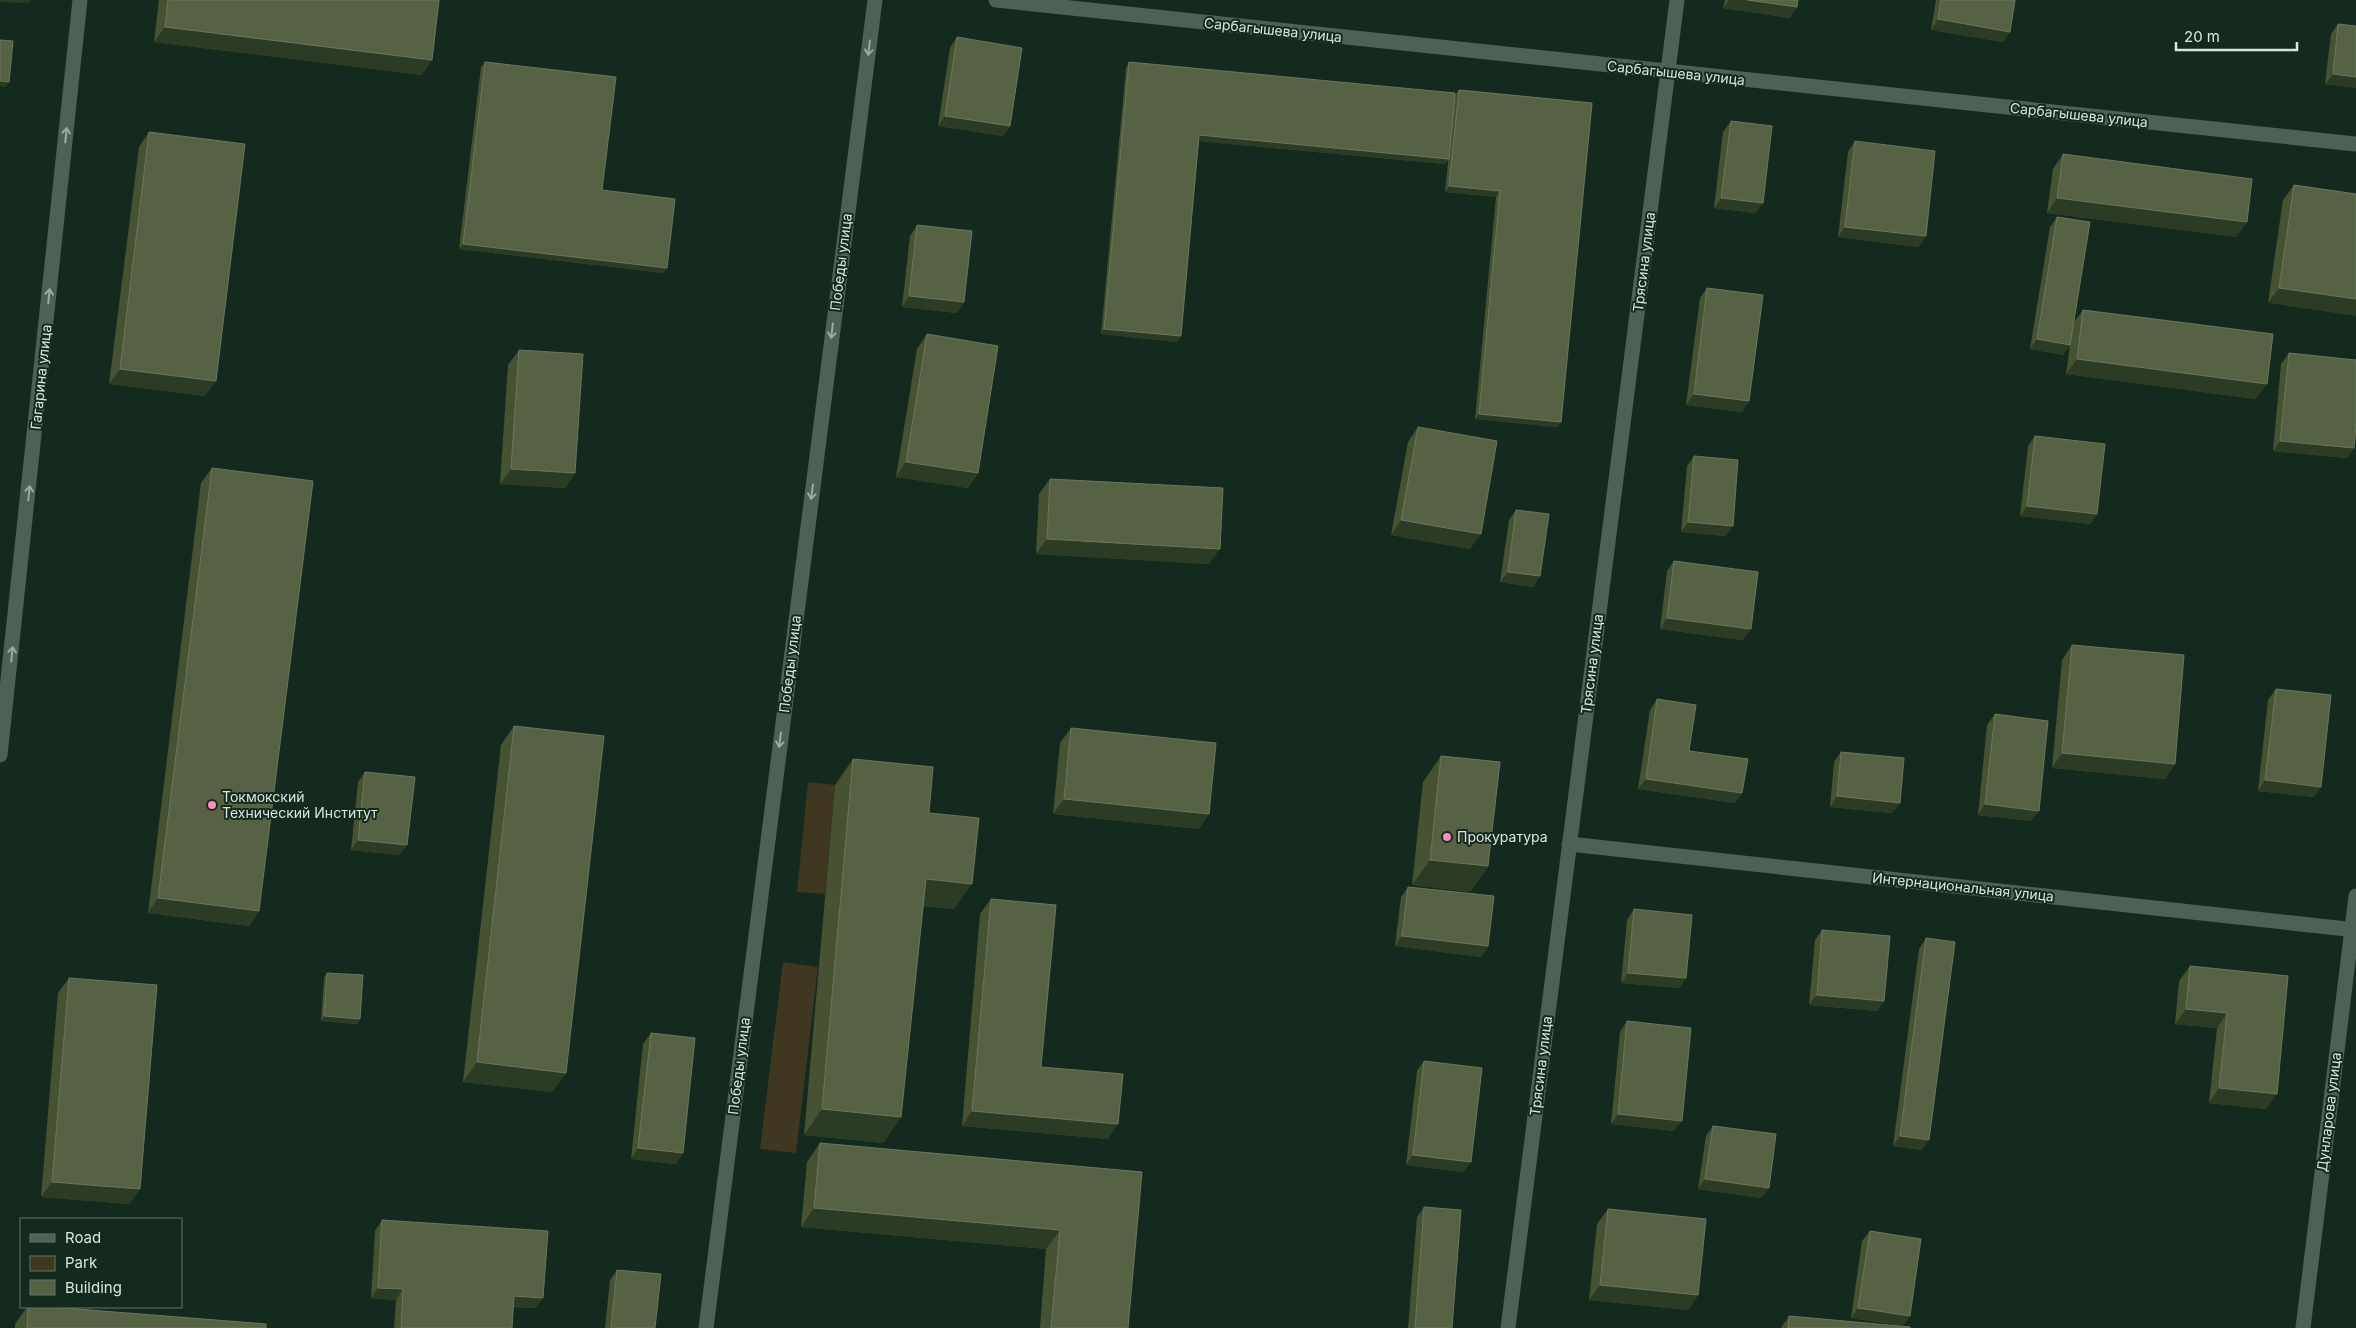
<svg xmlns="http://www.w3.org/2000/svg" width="2356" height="1328" viewBox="0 0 2356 1328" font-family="Inter,sans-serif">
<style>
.green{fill:#3f371f}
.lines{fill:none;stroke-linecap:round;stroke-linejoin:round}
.street{stroke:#4c6254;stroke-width:15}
.secondary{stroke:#4c6254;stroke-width:15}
.wall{fill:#475233}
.shaded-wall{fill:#2c3b23}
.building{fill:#576245;stroke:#6b775d}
.oneway{stroke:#9aaba0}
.poi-dot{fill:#fd8ebf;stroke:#152a1e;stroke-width:2}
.labels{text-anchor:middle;stroke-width:4;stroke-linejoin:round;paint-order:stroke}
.street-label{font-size:14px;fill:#d9e6de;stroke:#152a1e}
.poi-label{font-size:14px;fill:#d9e6de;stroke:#152a1e;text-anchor:start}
</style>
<rect width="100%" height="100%" fill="#152a1e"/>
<g class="green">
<polygon points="808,782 835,785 825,894 797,892"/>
<polygon points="783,962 818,967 796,1153 760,1149"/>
</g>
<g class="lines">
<g class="street">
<polyline points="1569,844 2356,930"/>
<polyline points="1508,1328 1677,0"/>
</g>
<g class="secondary">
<polyline points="996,0 2356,144"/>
<polyline points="0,755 80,0"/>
<polyline points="706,1328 875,0"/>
<polyline points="2303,1328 2356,896"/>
</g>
</g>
<g class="wall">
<polygon points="159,0 439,0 422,75 154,42"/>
<polygon points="1725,0 1798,0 1790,18 1723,8"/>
<polygon points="1936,0 2015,0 2010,32 2003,42 1931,30"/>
<polygon points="2338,24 2356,88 2325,84 2331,34"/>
<polygon points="957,37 1010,126 1003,136 938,126 950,48"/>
<polygon points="485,62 602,190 664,273 459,249 481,67"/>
<polygon points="1129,62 1449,159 1445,164 1199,141 1181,336 1177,342 1101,334 1126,68"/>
<polygon points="1459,90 1592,103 1561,422 1557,427 1475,419 1496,197 1445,192 1455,95"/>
<polygon points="1731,121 1763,203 1755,213 1714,208 1723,132"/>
<polygon points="149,132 205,396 109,384 139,147"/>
<polygon points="1855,141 1926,236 1918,247 1838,237 1848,152"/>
<polygon points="2063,154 2247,222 2236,237 2047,213 2053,169"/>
<polygon points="2294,185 2356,194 2268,303 2283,200"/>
<polygon points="2057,217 2074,322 2083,310 2256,399 2066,374 2070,345 2063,355 2030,349 2050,227"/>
<polygon points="917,225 964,302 957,313 902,307 910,236"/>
<polygon points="1707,288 1742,412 1686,405 1700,298"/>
<polygon points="927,334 978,473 968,488 896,477 917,349"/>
<polygon points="519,350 575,473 565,488 500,484 508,365"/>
<polygon points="2289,353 2354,448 2347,458 2273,451 2281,364"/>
<polygon points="1418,427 1470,549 1391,535 1408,442"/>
<polygon points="2035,436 2097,514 2090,524 2020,516 2028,446"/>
<polygon points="1694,456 1733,526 1725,536 1681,532 1687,466"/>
<polygon points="212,468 259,911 249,926 148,913 201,483"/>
<polygon points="1050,479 1209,564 1036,554 1039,494"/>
<polygon points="1516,510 1540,576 1533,587 1500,582 1509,520"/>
<polygon points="1674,561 1743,640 1660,629 1667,571"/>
<polygon points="2072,645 2175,764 2165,779 2052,768 2062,660"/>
<polygon points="2276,689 2314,797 2258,791 2268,700"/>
<polygon points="1657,699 1689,751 1742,793 1735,803 1638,789 1650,710"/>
<polygon points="1995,714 2031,821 1978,815 1987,725"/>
<polygon points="514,726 566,1073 552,1092 463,1082 501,745"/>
<polygon points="1071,728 1199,829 1053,814 1060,743"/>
<polygon points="1841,752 1900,803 1892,813 1830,807 1834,762"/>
<polygon points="1441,756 1488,866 1470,892 1412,885 1423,782"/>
<polygon points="853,759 929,813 954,909 923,906 901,1117 883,1143 804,1135 835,785"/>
<polygon points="365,772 400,855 351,850 358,782"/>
<polygon points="1408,887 1488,946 1481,957 1395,946 1401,897"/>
<polygon points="991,899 1041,1067 1108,1139 962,1126 980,914"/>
<polygon points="1634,909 1686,978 1679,988 1621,983 1627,920"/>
<polygon points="1822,930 1884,1001 1877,1011 1809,1005 1815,940"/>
<polygon points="1926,938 1922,1150 1893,1146 1919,949"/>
<polygon points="2190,966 2288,976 2266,1109 2209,1103 2217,1028 2175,1024 2179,981"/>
<polygon points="327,973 360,1019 357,1024 321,1021 324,978"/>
<polygon points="69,978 130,1204 41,1197 58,993"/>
<polygon points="1627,1021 1674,1131 1611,1124 1620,1032"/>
<polygon points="651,1033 683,1153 675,1164 631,1159 643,1044"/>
<polygon points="1424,1061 1463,1172 1406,1165 1417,1071"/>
<polygon points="1713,1126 1769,1188 1761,1198 1698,1189 1706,1136"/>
<polygon points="820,1143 1142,1172 1128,1328 1040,1328 1046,1249 801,1227 807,1162"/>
<polygon points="1424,1207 1452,1328 1408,1328 1417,1217"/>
<polygon points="1608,1209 1698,1295 1688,1310 1589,1300 1597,1224"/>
<polygon points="382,1220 536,1308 513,1307 512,1328 394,1328 396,1300 371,1298 375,1231"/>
<polygon points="1870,1231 1903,1326 1851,1318 1862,1241"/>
<polygon points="617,1270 655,1328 605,1328 610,1280"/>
<polygon points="27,1307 52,1307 266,1328 15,1328 15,1324"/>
<polygon points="1789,1316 1910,1328 1781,1328"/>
</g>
<g class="shaded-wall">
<polygon points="0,0 31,0 29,3 0,2"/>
<polygon points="1729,0 1747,0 1797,7 1790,18 1723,8"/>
<polygon points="1938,19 2010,32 2003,42 1931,30"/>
<polygon points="165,27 432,60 422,75 154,42"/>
<polygon points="2333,74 2356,77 2356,88 2325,84"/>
<polygon points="0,81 9,82 5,87 0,86"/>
<polygon points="945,116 1010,126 1003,136 938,126"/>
<polygon points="1199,135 1449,159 1445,164 1196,141"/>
<polygon points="1449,186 1500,191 1496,197 1445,192"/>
<polygon points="1721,198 1763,203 1755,213 1714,208"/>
<polygon points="2057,198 2247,222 2236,237 2047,213"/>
<polygon points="1845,227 1926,236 1918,247 1838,237"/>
<polygon points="463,244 667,268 664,273 459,249"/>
<polygon points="2279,288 2356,299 2356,316 2268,303"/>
<polygon points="909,296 964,302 957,313 902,307"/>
<polygon points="1104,329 1181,336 1177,342 1101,334"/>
<polygon points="2037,339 2070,345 2063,355 2030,349"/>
<polygon points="2077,359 2267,384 2256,399 2066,374"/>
<polygon points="120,369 216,381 205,396 109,384"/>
<polygon points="1694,394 1749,401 1742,412 1686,405"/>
<polygon points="1479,414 1561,422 1557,427 1475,419"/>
<polygon points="2280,441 2354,448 2347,458 2273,451"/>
<polygon points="906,462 978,473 968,488 896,477"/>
<polygon points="511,469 575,473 565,488 500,484"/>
<polygon points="2027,506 2097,514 2090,524 2020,516"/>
<polygon points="1401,520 1481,534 1470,549 1391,535"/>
<polygon points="1688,522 1733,526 1725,536 1681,532"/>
<polygon points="1047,539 1220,549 1209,564 1036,554"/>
<polygon points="1508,572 1540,576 1533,587 1500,582"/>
<polygon points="1667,618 1751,629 1743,640 1660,629"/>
<polygon points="2062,753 2175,764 2165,779 2052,768"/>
<polygon points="1646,779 1742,793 1735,803 1638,789"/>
<polygon points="2265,780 2321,787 2314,797 2258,791"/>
<polygon points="1837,796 1900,803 1892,813 1830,807"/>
<polygon points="1064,799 1209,814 1199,829 1053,814"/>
<polygon points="1985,804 2039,811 2031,821 1978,815"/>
<polygon points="358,840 407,845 400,855 351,850"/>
<polygon points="1430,860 1488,866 1470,892 1412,885"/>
<polygon points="926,879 972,884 954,909 908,905"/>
<polygon points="158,898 259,911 249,926 148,913"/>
<polygon points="1402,936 1488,946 1481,957 1395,946"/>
<polygon points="1628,973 1686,978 1679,988 1621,983"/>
<polygon points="1817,995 1884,1001 1877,1011 1809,1005"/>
<polygon points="2186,1009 2227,1013 2217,1028 2175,1024"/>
<polygon points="324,1016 360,1019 357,1024 321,1021"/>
<polygon points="477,1062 566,1073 552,1092 463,1082"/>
<polygon points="2219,1088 2277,1094 2266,1109 2209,1103"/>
<polygon points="822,1109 901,1117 883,1143 804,1135"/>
<polygon points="972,1111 1118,1124 1108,1139 962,1126"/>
<polygon points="1618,1114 1682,1121 1674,1131 1611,1124"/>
<polygon points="1900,1136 1929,1140 1922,1150 1893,1146"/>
<polygon points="638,1148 683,1153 675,1164 631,1159"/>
<polygon points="1413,1155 1471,1162 1463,1172 1406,1165"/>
<polygon points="1705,1179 1769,1188 1761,1198 1698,1189"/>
<polygon points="52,1182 140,1189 130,1204 41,1197"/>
<polygon points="814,1208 1060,1230 1046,1249 801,1227"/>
<polygon points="1600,1285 1698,1295 1688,1310 1589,1300"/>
<polygon points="378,1288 403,1289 396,1300 371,1298"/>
<polygon points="514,1296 543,1298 536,1308 507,1306"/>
<polygon points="1858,1308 1910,1316 1903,1326 1851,1318"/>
</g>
<g class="building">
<polygon points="168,0 439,0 432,60 165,27"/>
<polygon points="1747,0 1798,0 1797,7"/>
<polygon points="1941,0 2015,0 2010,32 1938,19"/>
<polygon points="2338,24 2356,26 2356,77 2333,74"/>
<polygon points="957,37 1022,48 1010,126 945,116"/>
<polygon points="0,40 13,41 9,82 0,81"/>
<polygon points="485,62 616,77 602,190 675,199 667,268 463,244"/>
<polygon points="1129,62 1455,93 1449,159 1199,135 1181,336 1104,329"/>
<polygon points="1459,90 1592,103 1561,422 1479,414 1500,191 1449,186"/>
<polygon points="1731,121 1772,126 1763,203 1721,198"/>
<polygon points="149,132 245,144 216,381 120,369"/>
<polygon points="1855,141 1935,151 1926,236 1845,227"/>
<polygon points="2063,154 2252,179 2247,222 2057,198"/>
<polygon points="2294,185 2356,194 2356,299 2279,288"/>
<polygon points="2057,217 2090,222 2070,345 2037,339"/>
<polygon points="917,225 972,231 964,302 909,296"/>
<polygon points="1707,288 1763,295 1749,401 1694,394"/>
<polygon points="2083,310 2273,334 2267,384 2077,359"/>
<polygon points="927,334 998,346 978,473 906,462"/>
<polygon points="519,350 583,354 575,473 511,469"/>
<polygon points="2289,353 2356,360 2356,426 2354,448 2280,441"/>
<polygon points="1418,427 1497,441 1481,534 1401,520"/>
<polygon points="2035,436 2105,444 2097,514 2027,506"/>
<polygon points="1694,456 1738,460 1733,526 1688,522"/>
<polygon points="212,468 313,481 259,911 158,898"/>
<polygon points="1050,479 1223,488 1220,549 1047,539"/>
<polygon points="1516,510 1549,514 1540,576 1508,572"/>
<polygon points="1674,561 1758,572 1751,629 1667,618"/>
<polygon points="2072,645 2184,655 2175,764 2062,753"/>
<polygon points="2276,689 2331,695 2321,787 2265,780"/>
<polygon points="1657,699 1696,705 1689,751 1748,759 1742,793 1646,779"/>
<polygon points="1995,714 2048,721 2039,811 1985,804"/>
<polygon points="514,726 604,736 566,1073 477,1062"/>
<polygon points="1071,728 1216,743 1209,814 1064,799"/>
<polygon points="1841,752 1904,758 1900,803 1837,796"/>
<polygon points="1441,756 1500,762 1488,866 1430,860"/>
<polygon points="853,759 933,767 929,813 979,818 972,884 926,879 901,1117 822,1109"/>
<polygon points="365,772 415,777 407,845 358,840"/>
<polygon points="1408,887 1494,896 1488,946 1402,936"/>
<polygon points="991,899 1056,905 1041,1067 1123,1074 1118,1124 972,1111"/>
<polygon points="1634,909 1692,915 1686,978 1628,973"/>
<polygon points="1822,930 1890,936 1884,1001 1817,995"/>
<polygon points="1926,938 1955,942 1929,1140 1900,1136"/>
<polygon points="2190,966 2288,976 2277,1094 2219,1088 2227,1013 2186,1009"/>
<polygon points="327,973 363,975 360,1019 324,1016"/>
<polygon points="69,978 157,985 140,1189 52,1182"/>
<polygon points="1627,1021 1691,1028 1682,1121 1618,1114"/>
<polygon points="651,1033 695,1038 683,1153 638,1148"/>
<polygon points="1424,1061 1482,1068 1471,1162 1413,1155"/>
<polygon points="1713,1126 1776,1134 1769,1188 1705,1179"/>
<polygon points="820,1143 1142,1172 1128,1328 1051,1328 1060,1230 814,1208"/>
<polygon points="1424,1207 1461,1210 1452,1328 1415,1328"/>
<polygon points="1608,1209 1706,1219 1698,1295 1600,1285"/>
<polygon points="382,1220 548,1231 543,1298 514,1296 512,1328 401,1328 403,1289 378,1288"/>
<polygon points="1870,1231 1921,1239 1910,1316 1858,1308"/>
<polygon points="617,1270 661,1274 655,1328 611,1328"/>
<polygon points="28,1307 52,1307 266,1324 266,1328 27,1328"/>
<polygon points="1789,1316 1910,1327 1910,1328 1788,1328"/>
</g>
<defs><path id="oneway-shaft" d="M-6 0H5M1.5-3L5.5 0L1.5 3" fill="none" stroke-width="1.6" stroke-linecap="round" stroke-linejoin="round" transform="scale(1.25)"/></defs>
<g class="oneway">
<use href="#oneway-shaft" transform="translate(869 48) rotate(97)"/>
<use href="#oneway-shaft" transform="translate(66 135) rotate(-84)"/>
<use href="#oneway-shaft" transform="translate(49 296) rotate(-84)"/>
<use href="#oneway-shaft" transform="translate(832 331) rotate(97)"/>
<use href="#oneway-shaft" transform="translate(812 492) rotate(97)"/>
<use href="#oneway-shaft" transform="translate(29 493) rotate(-84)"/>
<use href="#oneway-shaft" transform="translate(12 654) rotate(-84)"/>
<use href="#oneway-shaft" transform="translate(780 740) rotate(97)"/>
</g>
<g class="poi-dot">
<circle cx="212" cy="805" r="5"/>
<circle cx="1447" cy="837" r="5"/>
</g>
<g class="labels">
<g class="street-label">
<text transform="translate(1273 30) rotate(6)" y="5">Сарбагышева улица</text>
<text transform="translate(1676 73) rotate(6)" y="5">Сарбагышева улица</text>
<text transform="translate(2079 115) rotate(6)" y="5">Сарбагышева улица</text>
<text transform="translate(841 262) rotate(-83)" y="5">Победы улица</text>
<text transform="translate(1644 262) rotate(-83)" y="5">Трясина улица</text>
<text transform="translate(41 377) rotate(-84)" y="5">Гагарина улица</text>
<text transform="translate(790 664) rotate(-83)" y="5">Победы улица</text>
<text transform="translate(1592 664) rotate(-83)" y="5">Трясина улица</text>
<text transform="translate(1963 887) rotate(6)" y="5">Интернациональная улица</text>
<text transform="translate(739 1066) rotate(-83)" y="5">Победы улица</text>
<text transform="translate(1541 1066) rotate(-83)" y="5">Трясина улица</text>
<text transform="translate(2329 1112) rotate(-83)" y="5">Дунларова улица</text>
</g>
<g class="poi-label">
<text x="222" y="802">Токмокский<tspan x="222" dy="16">Технический Институт</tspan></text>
<text x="1457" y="842">Прокуратура</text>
</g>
</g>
<rect x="20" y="1218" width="162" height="90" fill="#152a1e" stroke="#63756b"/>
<rect x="30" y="1234" width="25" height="8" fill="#4c6254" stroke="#63756b"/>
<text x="65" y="1243" font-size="15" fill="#d9e6de">Road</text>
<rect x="30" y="1256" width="25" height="15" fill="#3f371f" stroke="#63756b"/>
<text x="65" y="1268" font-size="15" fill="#d9e6de">Park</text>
<rect x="30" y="1280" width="25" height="15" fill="#576245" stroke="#63756b"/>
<text x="65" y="1293" font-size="15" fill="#d9e6de">Building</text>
<path d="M2176 42v8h121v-8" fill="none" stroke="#d9e6de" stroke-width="2.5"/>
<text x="2184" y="42" font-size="15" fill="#d9e6de" stroke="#152a1e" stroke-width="4" paint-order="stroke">20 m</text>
</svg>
